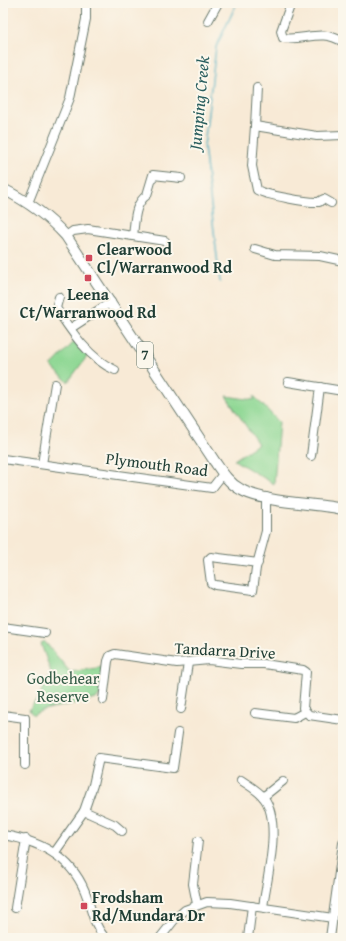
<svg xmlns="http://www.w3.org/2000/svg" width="346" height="941" viewBox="0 0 346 941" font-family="'Gentium Book Plus',serif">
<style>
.green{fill:#8dd793;stroke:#568a64}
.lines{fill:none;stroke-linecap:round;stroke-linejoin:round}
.stream{stroke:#41acc0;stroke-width:1.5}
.minor-casing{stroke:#6b7a6d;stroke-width:10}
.major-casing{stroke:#6b7a6d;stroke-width:12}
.minor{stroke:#fff;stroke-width:8}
.major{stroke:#fff;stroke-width:10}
.poi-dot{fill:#d1495b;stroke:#fbf7ec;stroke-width:1.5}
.labels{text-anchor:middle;stroke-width:4;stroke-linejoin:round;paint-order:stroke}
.shield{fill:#fbf7ec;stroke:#61756b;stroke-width:1}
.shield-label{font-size:15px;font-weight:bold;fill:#1f3d34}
.poi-label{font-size:16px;font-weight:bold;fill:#1f3d34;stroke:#fbf7ec;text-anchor:start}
.street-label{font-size:16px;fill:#1f3d34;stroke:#fbf7ec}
.park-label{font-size:16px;fill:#355c47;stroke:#fbf7ec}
.water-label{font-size:17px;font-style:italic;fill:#295e5e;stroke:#fbf7ec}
</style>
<rect width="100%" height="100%" fill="#fbf7ec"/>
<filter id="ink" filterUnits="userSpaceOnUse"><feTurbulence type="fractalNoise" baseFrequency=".025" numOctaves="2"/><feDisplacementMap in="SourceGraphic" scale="8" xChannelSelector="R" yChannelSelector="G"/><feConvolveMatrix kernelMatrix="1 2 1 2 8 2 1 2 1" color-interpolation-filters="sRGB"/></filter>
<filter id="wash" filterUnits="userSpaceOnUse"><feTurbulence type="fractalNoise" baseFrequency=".012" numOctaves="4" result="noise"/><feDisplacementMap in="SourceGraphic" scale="16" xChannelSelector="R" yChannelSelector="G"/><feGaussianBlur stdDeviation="0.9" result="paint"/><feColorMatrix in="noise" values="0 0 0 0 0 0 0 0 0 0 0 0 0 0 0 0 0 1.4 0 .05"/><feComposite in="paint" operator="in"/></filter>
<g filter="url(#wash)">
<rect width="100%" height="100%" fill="#f8ead6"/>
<g class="green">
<polygon points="75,341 88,355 68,382 51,366"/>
<polygon points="226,396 254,400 254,396 279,422 274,484 234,460 258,444"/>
<polygon points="45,642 70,672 103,667 100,694 96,699 43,710 33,715 29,710 38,698 51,672 41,644"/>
</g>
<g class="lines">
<polyline class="stream" points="220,282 204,146 216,47 237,3"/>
</g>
</g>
<g filter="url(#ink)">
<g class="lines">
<defs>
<g id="minor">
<path d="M290 6 281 31 283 38C305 41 321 28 343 42"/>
<polyline points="208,21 218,3"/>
<polyline points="255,126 257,88"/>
<polyline points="28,203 70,98 86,19 86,3"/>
<path d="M331 203 324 199C324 199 319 201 319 202 309 203 266 195 257 190L252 166 255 126 317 136 343 135"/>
<polyline points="66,236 73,231 88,229 165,241"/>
<path d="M133 236C135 221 134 204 147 195L153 175 181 178"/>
<polyline points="255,249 275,255 320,256 343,261"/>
<path d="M59 297 56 308C71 331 89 359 115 370"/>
<polyline points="71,328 111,302"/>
<polyline points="288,382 343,391"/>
<polyline points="311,456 320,387"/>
<polyline points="3,459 212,488 223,474"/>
<polyline points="42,464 55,384"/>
<polyline points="258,563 211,557 208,560 211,583 215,585 253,590 256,568 266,531 266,497"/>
<polyline points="3,627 45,633"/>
<polyline points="103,700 108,661 110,656 115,654 177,663 209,660 241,664 264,664 303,670 306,672 303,708 309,715 343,720"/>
<polyline points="181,709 188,663"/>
<polyline points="255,713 294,718 305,712"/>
<polyline points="3,715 25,718 25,765"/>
<path d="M241 780C248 785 259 791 264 798 282 822 267 878 263 907"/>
<polyline points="263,797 283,781"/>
<polyline points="84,811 115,825 122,831"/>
<path d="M3 835C41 841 74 858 87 897 92 912 94 925 105 938"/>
<polyline points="55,852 84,811 93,785 99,758 173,768 178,733"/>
<polyline points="197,904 193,884 198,841"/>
<polyline points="15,908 26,839"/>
<polyline points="160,938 175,919 185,910 207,902 230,903 333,918"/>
<polyline points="248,938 252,906"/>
<polyline points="330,938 343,843"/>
</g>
<path id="major" d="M3 189C27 201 48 216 66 236L215 462C222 472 229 483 240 489 263 503 315 503 343 509"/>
</defs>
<use href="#minor" class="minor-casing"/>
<use href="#major" class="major-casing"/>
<use href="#minor" class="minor"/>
<use href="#major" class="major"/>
</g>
</g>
<g class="poi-dot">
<rect x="85" y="254" width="8" height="8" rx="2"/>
<rect x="84" y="274" width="8" height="8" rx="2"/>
<rect x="80" y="902" width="8" height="8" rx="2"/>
</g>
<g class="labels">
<rect class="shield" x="137" y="342" width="16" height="26" rx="3"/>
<g class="shield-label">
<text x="145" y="360">7</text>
</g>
<g class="poi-label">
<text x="97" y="255">Clearwood<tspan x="97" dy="18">Cl/Warranwood Rd</tspan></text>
<text x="88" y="300" text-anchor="middle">Leena<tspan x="88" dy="18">Ct/Warranwood Rd</tspan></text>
<text x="92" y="903">Frodsham<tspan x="92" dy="18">Rd/Mundara Dr</tspan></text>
</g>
<g class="street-label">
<text transform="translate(157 464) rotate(7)" y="6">Plymouth Road</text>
<text transform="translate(225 650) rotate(3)" y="6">Tandarra Drive</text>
</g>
<g class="park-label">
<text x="63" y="684">Godbehear<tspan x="63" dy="18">Reserve</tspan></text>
</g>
<g class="water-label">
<text transform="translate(199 103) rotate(-85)" y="6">Jumping Creek</text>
</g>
</g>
<rect width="346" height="941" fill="none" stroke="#fbf7ec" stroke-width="16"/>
</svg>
